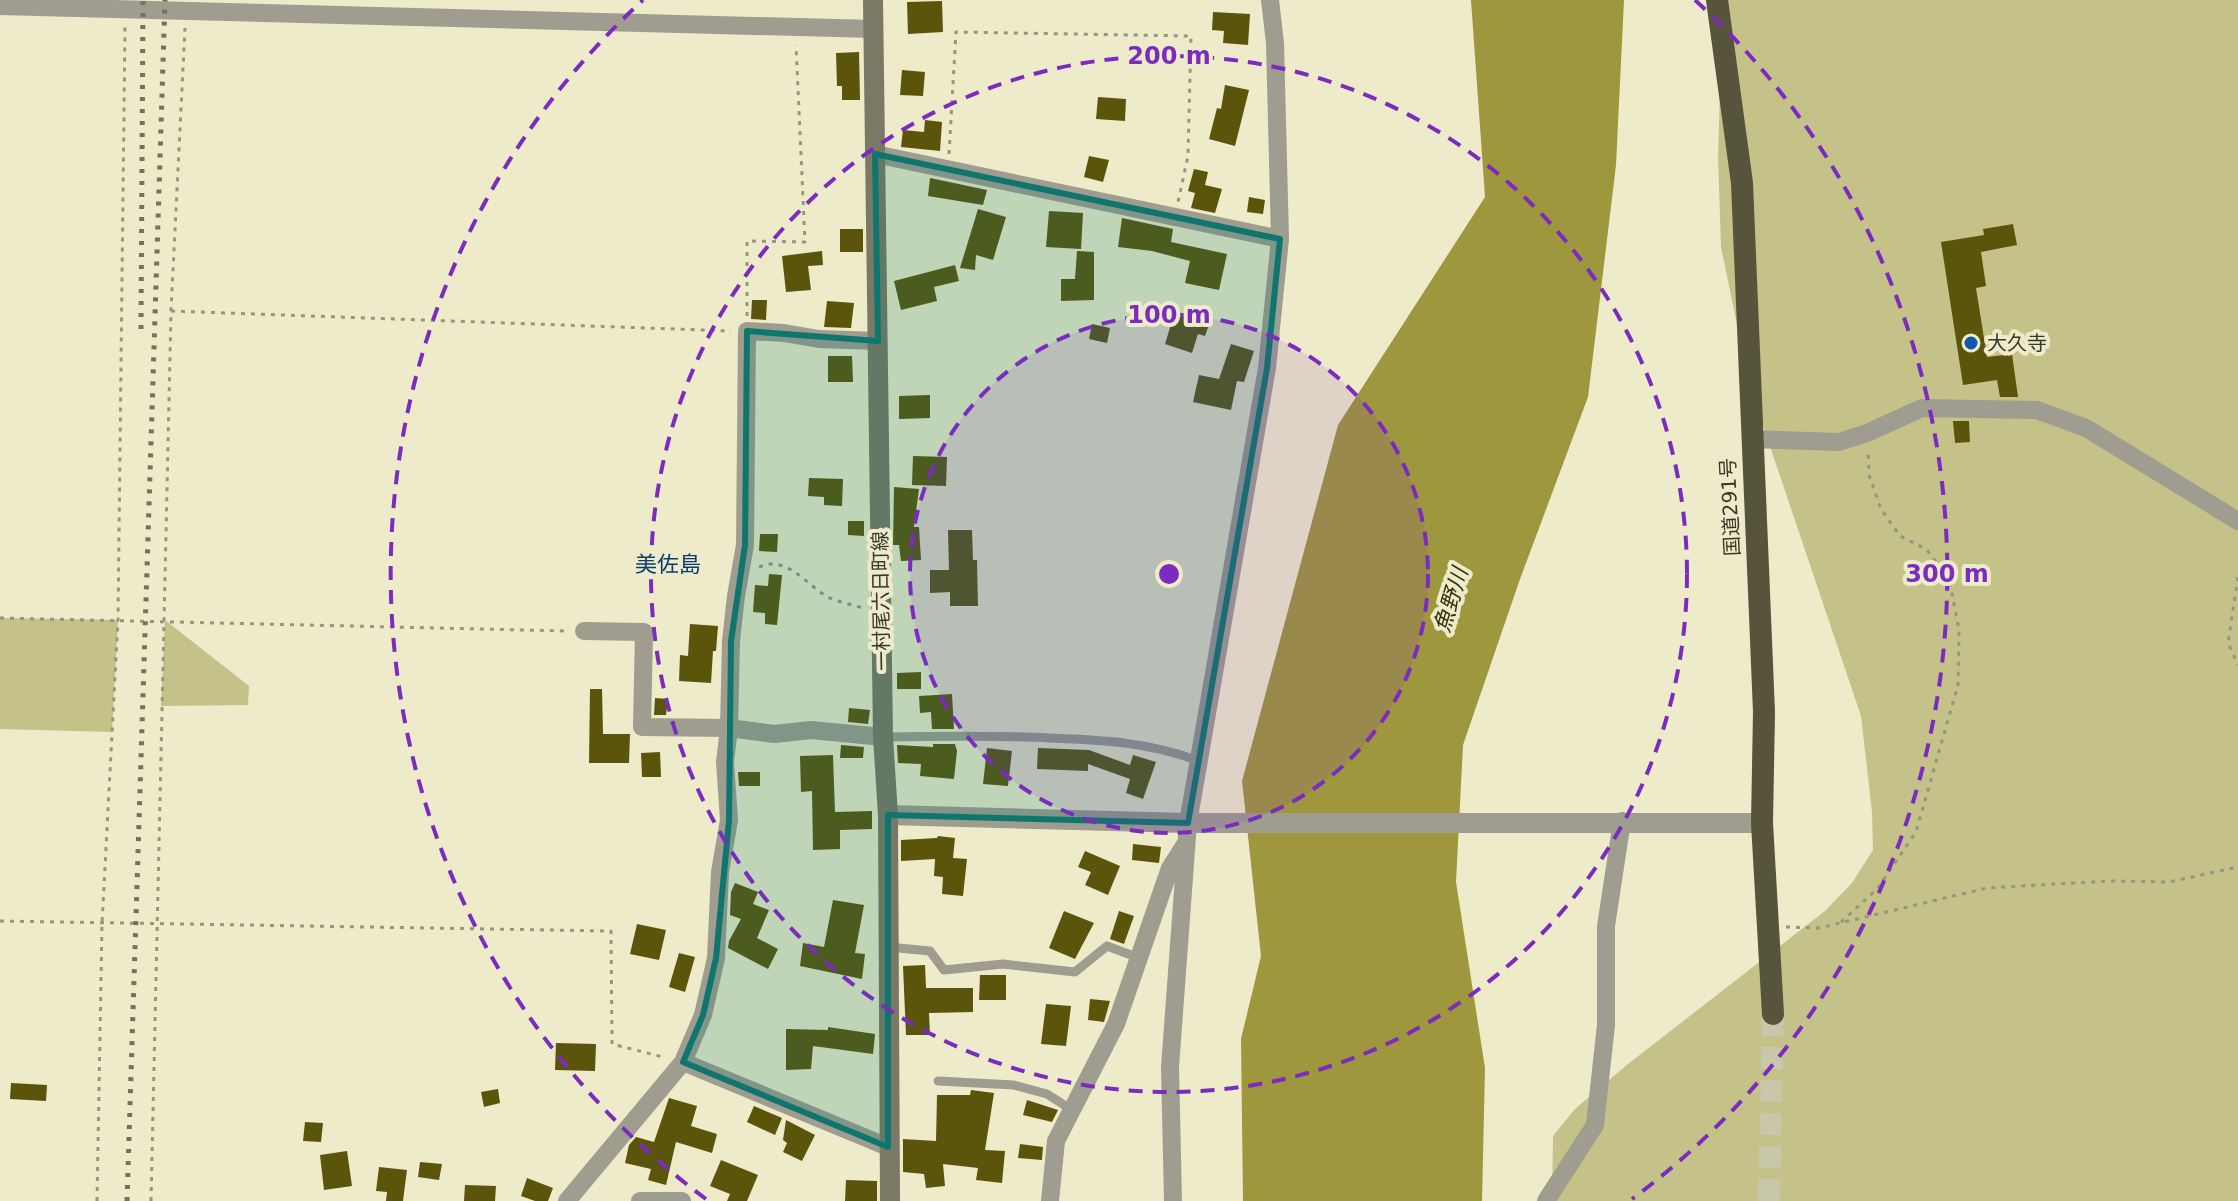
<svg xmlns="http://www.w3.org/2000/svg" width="2238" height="1201" font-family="'DejaVu Sans','Noto Sans JP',sans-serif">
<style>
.green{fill:#c4c189}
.water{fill:#9e973e}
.building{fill:#5b550b}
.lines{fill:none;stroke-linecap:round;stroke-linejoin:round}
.trunk-tunnel{stroke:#c9c7aa;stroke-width:22;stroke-dasharray:22 11;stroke-linecap:butt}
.path{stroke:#96957d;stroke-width:3;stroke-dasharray:4 6;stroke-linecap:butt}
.service{stroke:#9e9d8f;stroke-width:9}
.minor{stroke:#9e9d8f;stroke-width:18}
.tertiary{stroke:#9e9d8f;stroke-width:20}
.secondary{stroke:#7a7965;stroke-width:20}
.trunk{stroke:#56543a;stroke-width:22}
.rail{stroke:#73725e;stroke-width:5;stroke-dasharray:4 8;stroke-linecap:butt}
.marked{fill:#0f766e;fill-opacity:0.2;stroke:#0f766e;stroke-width:6;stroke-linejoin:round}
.ring{fill:none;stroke:#7b2cbf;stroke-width:4;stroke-dasharray:14 10}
.poi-dot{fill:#0f59a8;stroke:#edebca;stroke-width:3}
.labels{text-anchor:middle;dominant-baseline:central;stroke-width:8;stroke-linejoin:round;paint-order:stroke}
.poi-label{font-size:20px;fill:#38382a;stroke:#edebca;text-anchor:start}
.street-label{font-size:20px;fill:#38382a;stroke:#edebca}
.neighbourhood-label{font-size:22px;fill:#0e3a6d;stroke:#edebca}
.water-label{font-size:22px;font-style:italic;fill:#34310a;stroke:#edebca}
.centre{fill:#7b2cbf;stroke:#edebca;stroke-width:4}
.ring-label{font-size:24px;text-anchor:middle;font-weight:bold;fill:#7b2cbf;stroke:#edebca;stroke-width:8;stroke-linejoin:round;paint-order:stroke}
</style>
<rect width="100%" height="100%" fill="#edebca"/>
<!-- green -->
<path class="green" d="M1727 0H2238V1201H1552L1553 1136 1575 1109 1628 1064 1825 911 1852 883 1873 850 1872 812 1861 716 1750 387 1721 247 1718 155 1722 29Z
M0 618 118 620 112 732 0 729Z
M165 620 249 686 248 705 161 706Z"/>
<!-- water -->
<path class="water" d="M1471 0H1624L1616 165 1588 397 1520 579 1463 745 1456 882 1485 1068 1482 1201H1243L1241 1039 1261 956 1242 781 1338 425 1485 197Z"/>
<!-- building -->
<path class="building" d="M942 1 943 32 908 34 907 2Z
M1213 12 1250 14 1248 45 1223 43 1224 31 1212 30Z
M859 52 860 100H842V86H837L836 53Z
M902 70 925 72 923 96 900 95Z
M1225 85 1249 90 1235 146 1209 139 1217 108 1221 109Z
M1098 97 1126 99 1125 121 1096 119Z
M925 120 942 122 940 151 901 147 903 130 924 132Z
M1089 156 1109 160 1103 182 1084 177Z
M1194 169 1208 172 1205 185 1222 189 1215 213 1191 208 1195 193 1188 191Z
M930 178 987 190 983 205 928 196Z
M1249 197 1265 200 1263 214 1247 212Z
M978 209 1006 217 993 260 976 255 975 270 960 268Z
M1049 211 1083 213 1081 249 1046 247Z
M1122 218 1173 229 1171 242 1227 254 1219 290 1185 283 1190 261 1152 251 1118 247Z
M2013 224 2017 245 1981 252 1986 286 1976 288 1987 357 2012 354 2018 397H2000L1997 380 1963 385 1941 242 1984 235 1983 229Z
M840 229H863V252H840Z
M822 251 823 265 808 266 811 290 786 292 782 256Z
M1077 251 1094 252V300L1061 301V279H1075Z
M955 265 959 281 934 287 937 301 901 310 894 281Z
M752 300H767L766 320 751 319Z
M827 301 854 303 851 328 824 327Z
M1175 311 1210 322 1205 336 1198 334 1192 353 1165 344Z
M1092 324 1110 328 1107 343 1089 339Z
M1231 344 1254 351 1244 382 1237 381 1231 410 1193 402 1199 375 1219 379Z
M828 356H852L853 382H828Z
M930 395V418L899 419V396Z
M1953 421H1969L1970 442 1955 443Z
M913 456 947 457 946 486 912 485Z
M809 478 843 479 842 506 824 505V497L808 496Z
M894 487 919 489 914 527H919L921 560 901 561 899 545H893Z
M848 521H864V536L848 535Z
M948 530H972L973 560H977L978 606H950V592L930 593V570H949Z
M760 534H778L777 552 759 551Z
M769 574 782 575 777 625 765 624V613L753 612 755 585 768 586Z
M690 624 718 626 716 651H713L711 683 679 681 680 655 688 656Z
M921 672V689H897V673Z
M590 689H602L603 734H630L629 763H589Z
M952 694 954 729H932L931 712 920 713 919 696Z
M655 698 668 699 666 715H654Z
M849 708 870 710 868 724 848 722Z
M933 744H955L957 751 954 779 920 776 921 764 898 763 897 745 933 747Z
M841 745 864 747 863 758H840Z
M987 748 1012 751 1008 786 983 784Z
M1038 748 1089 750 1130 765 1133 755 1156 762 1143 799 1126 793 1130 779 1088 764V771L1037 769Z
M660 752 661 777H642L641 753Z
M833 755 835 812 872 811V829L840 830V849L813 850 812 791 801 792 800 756Z
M738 772H760V786H739Z
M938 836 955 838 953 858 967 859 963 896 942 894 943 877 934 876 935 859 901 861V840L937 838Z
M1133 844 1161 847 1159 863 1132 860Z
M1085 851 1120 866 1108 895 1085 885 1091 872 1078 867Z
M735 883 758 892 753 904 769 910 757 938 778 949 768 969 728 948 729 941 741 919 730 915 731 892Z
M833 900 864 905 855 953 865 954 862 979 800 966 803 943 824 947Z
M1064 911 1094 923 1075 959 1049 948Z
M1119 911 1134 916 1124 944 1110 939Z
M637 924 666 930 659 960 630 954Z
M679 953 695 957 685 992 669 987Z
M925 965 926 988H973V1012L929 1013 930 1035H906L903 966Z
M980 975H1006V1000H979Z
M1090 999 1110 1001 1104 1022 1088 1020Z
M1046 1004 1071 1006 1066 1046 1041 1044Z
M828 1027 875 1034 873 1054 813 1046 811 1069 786 1070V1029L828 1030Z
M556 1043 596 1044 595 1071 555 1070Z
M11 1083 47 1085 46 1101 10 1099Z
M498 1089 500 1103 484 1107 481 1092Z
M971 1090 994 1093 985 1150 1005 1151 1002 1183 976 1180 978 1168 943 1164 945 1186 926 1188 924 1174 903 1172V1139L936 1141 937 1095H970Z
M669 1098 697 1106 691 1126 717 1134 712 1153 676 1142 666 1185 648 1180 651 1169 625 1163 629 1145 636 1137 654 1142Z
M1027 1100 1058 1110 1052 1122 1023 1115Z
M754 1106 782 1118 775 1135 747 1122Z
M786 1120 815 1135 802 1161 783 1152 787 1143 783 1140Z
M305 1122 323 1123 321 1142 303 1141Z
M1020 1144 1043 1147 1042 1160 1018 1158Z
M347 1151 352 1186 324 1190 320 1155Z
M721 1160 758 1175 747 1201H727L730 1194 710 1186Z
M420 1162 442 1164 439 1180 418 1177Z
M379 1167 407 1170 403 1201H386L387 1192 376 1191Z
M527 1178 553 1188 548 1201H535L521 1196Z
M846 1180 877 1181V1201H845Z
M465 1185 496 1186 495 1201H464Z"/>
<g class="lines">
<!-- trunk-tunnel -->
<path class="trunk-tunnel" d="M1769 1201 1773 1014"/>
<!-- path -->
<path class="path" d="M949 154 956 32 1191 36 1188 156 1178 202
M171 311 731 331
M747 316V241L805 242 796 45
M759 567C786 555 805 583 826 596 836 602 851 604 862 608
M2238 577 2228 643 2238 665
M0 618 568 631
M0 921 611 931 612 1044 663 1057
M1841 922 1877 889 1916 832 1958 685 1959 630 1949 578 1926 549 1900 536 1881 509 1869 475 1868 449
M1786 927 1819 928 1987 888 2110 881 2169 882 2238 867
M97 1201 102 924 118 620 125 25
M151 1201 171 311 185 28"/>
<!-- service -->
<path class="service" d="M883 737C938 736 993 735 1049 738 1103 740 1148 742 1199 761
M888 947 930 951 944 970 1003 964 1075 972 1107 946 1139 958
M938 1081 1014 1085 1047 1094 1072 1110"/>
<!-- minor -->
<path class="minor" d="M0 6 873 29
M875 154 1280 239
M1751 439 1839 442 1867 433 1922 408 2037 410 2086 428 2238 521
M584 631 644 632 642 727 729 728 774 734 811 730 883 737
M683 1062 888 1147
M567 1201 683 1062 703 1015 716 958 720 872 729 820 725 762 729 728 731 641 736 596 745 545 747 331 784 333 819 339 878 341
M640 1201H682
M1050 1201 1056 1141 1116 1024 1170 868 1186 843
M1173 1201 1170 1067 1188 823 1267 368 1280 239 1275 43 1270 0
M1546 1201 1595 1125 1606 1025V926L1622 821"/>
<!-- tertiary -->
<path class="tertiary" d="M888 815 1188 823H1762"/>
<!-- secondary -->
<path class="secondary" d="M873 0 883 737 888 815 890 1201"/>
<!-- trunk -->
<path class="trunk" d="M1717 0 1742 183 1764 712 1762 823 1773 1014"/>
<!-- rail -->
<path class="rail" d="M141 329 143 0
M127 1201 165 0"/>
</g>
<!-- marked area -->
<path class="marked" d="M875 154 1280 239 1267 368 1188 823 888 815V1147L683 1062 703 1015 716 958 729 820 731 641 745 545 747 331 878 341Z"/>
<!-- distance rings -->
<circle cx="1169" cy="574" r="259" fill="#7b2cbf" fill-opacity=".12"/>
<g class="ring">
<circle cx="1169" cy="574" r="259"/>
<circle cx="1169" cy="574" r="518"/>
<path d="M706 1199A778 778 0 0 1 643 0M1695 0A778 778 0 0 1 1632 1199"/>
</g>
<!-- markers -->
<circle class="poi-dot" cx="1971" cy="343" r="8"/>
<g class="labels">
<!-- poi labels -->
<g class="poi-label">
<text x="1987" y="343">大久寺</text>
</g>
<!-- street labels -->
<g class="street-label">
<text transform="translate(1730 507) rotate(-93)">国道291号</text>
<text transform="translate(881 601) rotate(-91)">一村尾六日町線</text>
</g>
<!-- neighbourhood labels -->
<g class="neighbourhood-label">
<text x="668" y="564">美佐島</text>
</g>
<!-- water labels -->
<g class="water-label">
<text transform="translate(1451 600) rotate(-73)">魚野川</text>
</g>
</g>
<circle cx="1169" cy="574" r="12" class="centre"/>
<g class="ring-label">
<text x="1169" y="64">200 m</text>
<text x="1169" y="323">100 m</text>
<text x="1947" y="582">300 m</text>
</g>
</svg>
